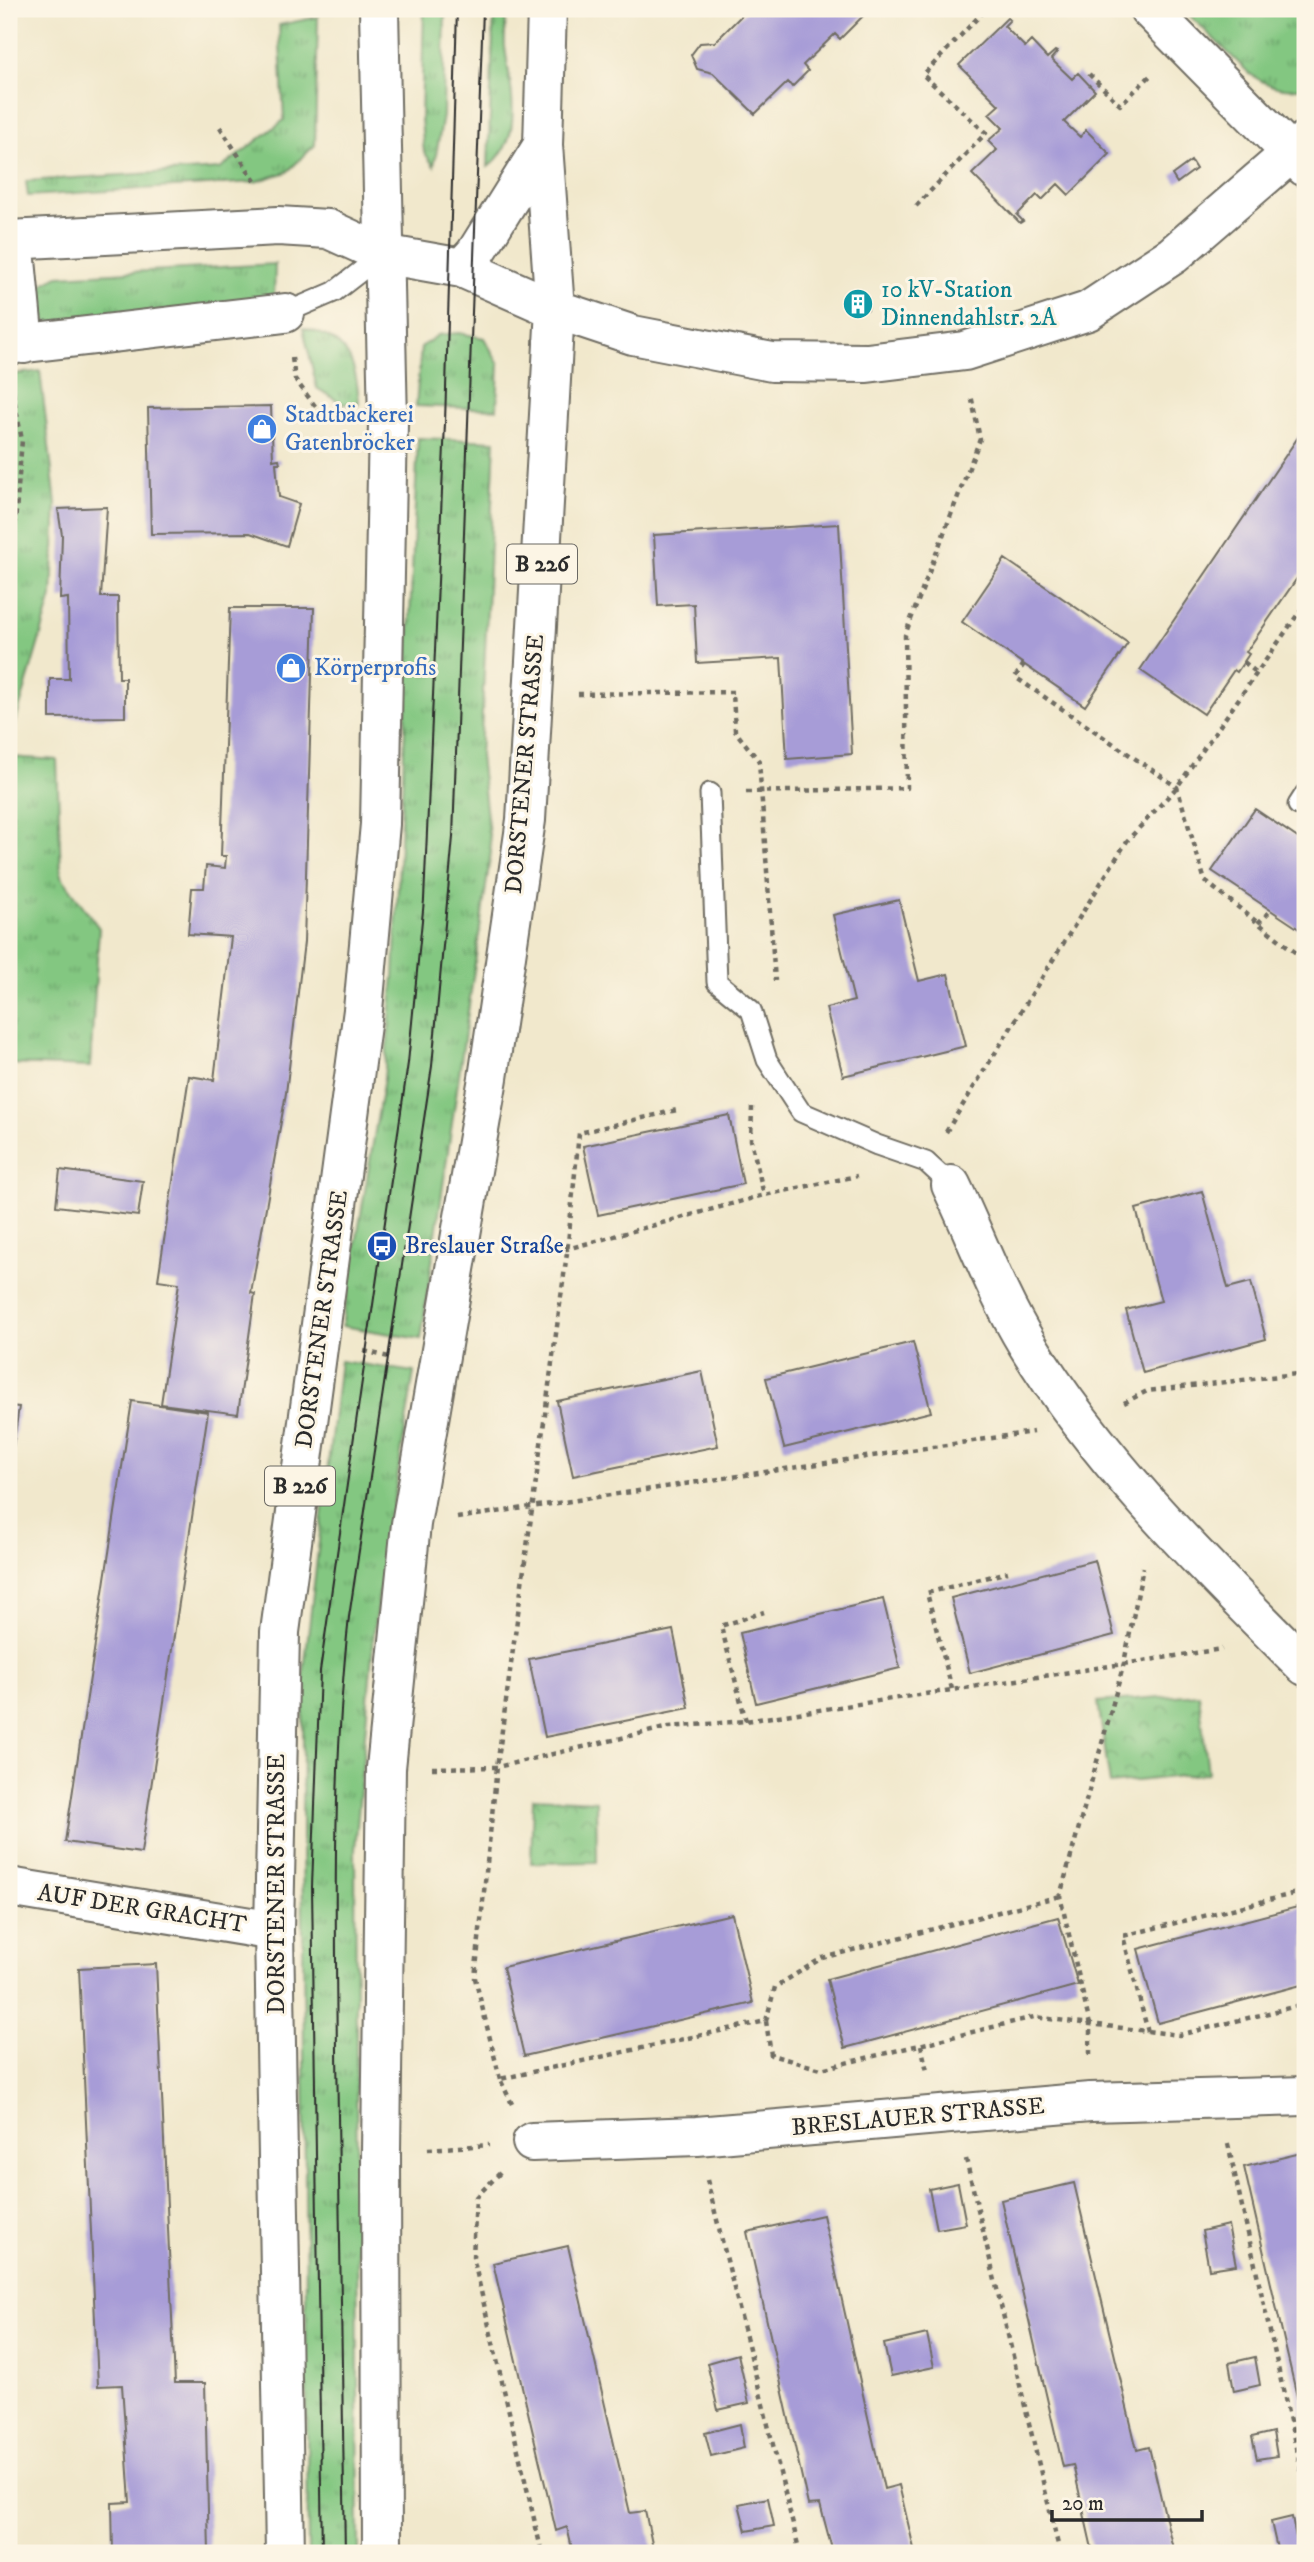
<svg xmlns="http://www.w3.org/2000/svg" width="1314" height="2562" font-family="'IM FELL DW Pica',serif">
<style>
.grass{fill:url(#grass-tufts);stroke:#577956;stroke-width:2}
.park{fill:url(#park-crowns);stroke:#577956;stroke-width:2}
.building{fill:#a79cd7}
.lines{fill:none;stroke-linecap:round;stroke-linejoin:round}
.service-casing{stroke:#706d63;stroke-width:23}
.minor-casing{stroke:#706d63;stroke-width:42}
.primary-casing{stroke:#706d63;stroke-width:42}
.path{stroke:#706d63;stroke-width:4.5;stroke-dasharray:5 5;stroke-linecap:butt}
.service{stroke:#fff;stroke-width:19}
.minor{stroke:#fff;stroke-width:38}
.primary{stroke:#fff;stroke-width:38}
.tram{stroke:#2b2b2b;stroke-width:2}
.labels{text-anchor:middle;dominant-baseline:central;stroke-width:6;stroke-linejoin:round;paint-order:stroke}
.shield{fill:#fcf5e5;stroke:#6a6863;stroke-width:2}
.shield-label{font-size:23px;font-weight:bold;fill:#2b2b2b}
.culture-label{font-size:24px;fill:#0d838f;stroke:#fcf5e5;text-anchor:start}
.shop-label{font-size:24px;fill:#366cbe;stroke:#fcf5e5;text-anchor:start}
.street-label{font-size:24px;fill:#2b2b2b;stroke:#fcf5e5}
.transit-label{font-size:24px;fill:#164399;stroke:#fcf5e5;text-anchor:start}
</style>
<defs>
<pattern id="grass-tufts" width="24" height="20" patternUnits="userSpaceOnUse" patternTransform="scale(1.75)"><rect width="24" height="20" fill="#83c781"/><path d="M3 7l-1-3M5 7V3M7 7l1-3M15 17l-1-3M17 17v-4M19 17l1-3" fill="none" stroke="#6ba26a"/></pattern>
<pattern id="park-crowns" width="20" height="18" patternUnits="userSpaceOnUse" patternTransform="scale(1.75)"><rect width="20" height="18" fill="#83c781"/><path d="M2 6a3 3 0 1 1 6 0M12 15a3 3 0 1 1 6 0" fill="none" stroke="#6ba26a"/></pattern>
</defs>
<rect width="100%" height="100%" fill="#fcf5e5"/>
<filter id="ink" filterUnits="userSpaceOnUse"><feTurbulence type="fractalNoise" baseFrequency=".0143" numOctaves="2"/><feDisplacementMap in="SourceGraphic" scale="14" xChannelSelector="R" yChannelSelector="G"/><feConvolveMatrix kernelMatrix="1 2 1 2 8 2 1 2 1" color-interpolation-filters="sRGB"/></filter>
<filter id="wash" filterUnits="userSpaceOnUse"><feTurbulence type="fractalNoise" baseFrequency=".00686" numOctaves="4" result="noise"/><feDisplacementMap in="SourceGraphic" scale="28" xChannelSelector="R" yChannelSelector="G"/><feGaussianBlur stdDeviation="1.57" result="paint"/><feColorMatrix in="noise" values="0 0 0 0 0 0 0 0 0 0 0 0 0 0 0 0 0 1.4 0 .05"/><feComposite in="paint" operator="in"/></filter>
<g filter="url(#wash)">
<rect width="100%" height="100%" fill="#f1e8cc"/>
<!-- grass -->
<path class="grass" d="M424 9H445L443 116 434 166 424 152 421 119Z
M494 9H506C506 21 504 35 505 47 510 86 526 139 488 167Z
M1183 9H1305V87C1283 91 1269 87 1250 74Z
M318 17 315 145 287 172 255 182 28 196 26 181 220 169 284 120 279 25Z
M275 264 274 299 46 323 37 297 43 284 58 276Z
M303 328C347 338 357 361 359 404H343L317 388Z
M459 333 484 338 499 364 497 409 416 406 421 347 438 335Z
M40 371 56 504 52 597 9 744V375Z
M418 438 495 441 480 756 491 852 421 1339 342 1326 384 1078 394 976Z
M9 757 57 760 61 876 99 928 90 1067 9 1064Z
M340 1361 414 1372 375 1620 355 1850 359 2553H308L302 1816 304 1670Z"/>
<!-- park -->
<path class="park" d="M1199 1694 1208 1773 1110 1784 1098 1702Z
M533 1798 596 1801 597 1862 531 1863Z"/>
<g id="blocks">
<!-- building -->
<path class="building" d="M748 9H870L840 39 835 34 803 65 808 71 792 87 788 82 755 114 713 73 697 69 691 55 700 43 715 42Z
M1007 18 1010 20 1004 26 1025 47 1031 41 1047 58 1055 51 1057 52 1051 59 1072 79 1078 73 1095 91 1064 122 1080 137 1086 130 1110 154 1069 195 1058 184 1042 200 1037 195 1017 215 1023 221 1020 223 972 174 997 150 988 141 1003 128 989 114 999 105 959 65Z
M1191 161 1196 169 1177 183 1172 175Z
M847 297 869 299 868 310 846 309Z
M271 406 273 460 279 459 280 463H276L279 497 299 504 287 546 250 533 151 534 148 408Z
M1305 427V572L1303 576 1300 574 1246 652 1249 654 1237 672 1234 670 1204 714 1140 670Z
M107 507 101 597H118L119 678H125V717L50 718V679H69L68 598 60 599 62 535 58 509Z
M839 524 852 754 787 759 781 658 697 663 694 604 658 606 654 535Z
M1005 559 1128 643 1085 706 962 622Z
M230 608H314L304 942 286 1093 251 1293 255 1294 238 1414 161 1404 179 1283 158 1280 189 1076 214 1080 231 937 188 934 192 888H204L206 866 225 868 226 856H221Z
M1255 809 1305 843V933L1212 871Z
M899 900 919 981 948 974 966 1046 843 1076 826 1008 854 1001 833 915Z
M729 1115 743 1184 598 1215 583 1146Z
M60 1170 143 1181 138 1216 56 1206Z
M1202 1191 1228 1288 1251 1282 1266 1339 1143 1373 1126 1310 1161 1301 1136 1209Z
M913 1342 931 1412 784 1448 766 1378Z
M702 1371 718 1446 573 1476 557 1401Z
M132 1401 208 1412 141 1853 65 1842Z
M9 1406 19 1407 10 1468H9Z
M1095 1560 1114 1635 970 1673 951 1598Z
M883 1599 900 1668 756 1703 740 1633Z
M673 1630 689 1708 545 1737 529 1659Z
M1305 1905V1984L1158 2023 1138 1949Z
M732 1914 753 2003 524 2056 503 1967Z
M1058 1917 1078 1985 845 2048 827 1979Z
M156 1964 175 2383H205L209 2553H113L112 2503 130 2502 122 2385 98 2386 79 1968Z
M1305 2152V2427H1304L1244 2167Z
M958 2183 966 2224 937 2229 929 2189Z
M1074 2183 1137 2450 1149 2447 1174 2553H1093L1073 2465 1063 2467 1001 2200Z
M823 2215 884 2489 899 2485 915 2553H833L820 2504 808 2505 747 2232Z
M1228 2225 1236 2265 1209 2269 1202 2231Z
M568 2246 630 2513 645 2511 654 2553H573L567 2527 556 2531 493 2263Z
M927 2334 934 2367 891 2376 884 2344Z
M738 2354 749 2403 718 2410 707 2363Z
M1255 2357 1260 2385 1234 2391 1229 2363Z
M740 2424 744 2448 711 2456 705 2433Z
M1273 2432 1277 2456 1257 2459 1252 2437Z
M768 2498 774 2526 746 2531 739 2504Z
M1292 2517 1299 2553H1278L1271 2522Z"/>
</g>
</g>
<g filter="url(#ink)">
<use href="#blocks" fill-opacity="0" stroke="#706d63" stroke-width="2"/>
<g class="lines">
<!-- service casing -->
<g class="service-casing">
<path id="service" d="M285 313 334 292 383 254
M710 793 717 982 751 1010 767 1060 801 1112 877 1145 926 1162 951 1185
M1298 805 1305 794"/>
</g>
<!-- minor casing -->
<g class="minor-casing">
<path id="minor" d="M1149 9 1305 167
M14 239 24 344
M9 240 278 226 328 229 383 254
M555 309 633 335 772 362 867 363 965 351 1088 311 1173 255 1305 141
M9 345 285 313
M951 1185C976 1237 997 1295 1027 1344 1100 1464 1206 1567 1305 1666
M9 1887 274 1931
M532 2142 697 2136 1090 2102 1305 2096"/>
</g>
<!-- primary casing -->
<g class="primary-casing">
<path id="primary" d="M383 254 462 268 555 309
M462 268 475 254 543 145
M285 2553 274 1931 280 1632 363 1010 380 824 388 423 379 9
M382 2553 381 2152 386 1768 411 1524 488 1078 526 820 555 309 543 145 547 9"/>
</g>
<!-- path -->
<path class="path" d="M248 9H253
M1089 74 1120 105 1150 76
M220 127 255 181
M916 206 986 133 923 75 986 9
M292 358 295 379 321 414 342 417
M9 596 22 440 12 388
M1244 662 1257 673
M1024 664 1015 677 1177 787 1205 881 1305 960
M578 694 733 692 735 731 759 761 775 981
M746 792 907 788 905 635 980 439 971 395
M1258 923 1271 910
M752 1107 751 1140 764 1195
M946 1132 1127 841 1177 787 1305 604
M504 1245 567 1249 764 1195 857 1176
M364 1351 393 1358
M1124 1403 1147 1391 1305 1373
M457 1518 1033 1432
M952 1689 927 1593 1008 1572
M746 1721 721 1626 764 1612
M432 1768 497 1767 669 1727 746 1721 1222 1649
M766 2021 775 1987 822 1958 1060 1896
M1148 2032 1123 1936 1305 1891
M921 2045 927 2071
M1090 2055V2025L1060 1896 1124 1663 1143 1567
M500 2079 475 1978 497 1767 567 1253 579 1133 677 1110
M512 2104 500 2079 766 2021 771 2055 821 2069 1034 2017 1179 2035 1305 2004
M1228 2144 1305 2488
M428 2149 489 2145
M966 2159 1060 2553
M500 2173 476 2197 473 2257 542 2553
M707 2180 800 2553"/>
<!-- service -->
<use href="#service" class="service"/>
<!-- minor -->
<use href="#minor" class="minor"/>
<!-- primary -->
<use href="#primary" class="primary"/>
<!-- tram -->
<path class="tram" d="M322 2553 312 1887 320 1671 408 1063 424 900 445 423 457 9
M345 2553C343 2386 339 2218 337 2050 335 1905 333 1761 349 1617L432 1066 453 837 483 9"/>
</g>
</g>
<!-- icons -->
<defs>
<g id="building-disc" transform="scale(1.575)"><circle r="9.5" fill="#0f9aa8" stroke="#fcf5e5"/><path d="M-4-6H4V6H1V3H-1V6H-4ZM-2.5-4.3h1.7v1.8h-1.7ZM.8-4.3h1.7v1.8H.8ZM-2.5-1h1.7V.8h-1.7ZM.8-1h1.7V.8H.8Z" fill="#fff"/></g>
<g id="shop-disc" transform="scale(1.575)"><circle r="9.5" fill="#3f7fe0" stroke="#fcf5e5"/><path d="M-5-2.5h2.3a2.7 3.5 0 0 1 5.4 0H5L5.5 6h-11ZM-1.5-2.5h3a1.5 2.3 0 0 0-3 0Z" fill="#fff"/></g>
<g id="bus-disc" transform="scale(1.575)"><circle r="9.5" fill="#1a4fb4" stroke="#fcf5e5"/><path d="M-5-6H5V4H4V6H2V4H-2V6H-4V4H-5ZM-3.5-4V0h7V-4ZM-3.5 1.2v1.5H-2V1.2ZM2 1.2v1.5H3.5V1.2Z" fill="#fff"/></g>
</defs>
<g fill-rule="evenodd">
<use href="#building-disc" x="858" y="304"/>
<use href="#shop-disc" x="262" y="429"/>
<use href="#shop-disc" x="291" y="668"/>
<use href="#bus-disc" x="382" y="1246"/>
</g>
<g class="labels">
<!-- shield labels -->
<g class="shield">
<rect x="507" y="544.5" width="70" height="39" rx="5"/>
<rect x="265" y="1466.5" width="70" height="39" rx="5"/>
</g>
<g class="shield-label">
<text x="542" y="564">B 226</text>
<text x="300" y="1486">B 226</text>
</g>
<!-- culture labels -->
<g class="culture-label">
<text x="881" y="290">10 kV-Station<tspan x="881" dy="28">Dinnendahlstr. 2A</tspan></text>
</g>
<!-- shop labels -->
<g class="shop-label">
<text x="285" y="415">Stadtbäckerei<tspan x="285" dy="28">Gatenbröcker</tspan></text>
<text x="314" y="668">Körperprofis</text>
</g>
<!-- street labels -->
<g class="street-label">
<text transform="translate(525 764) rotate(-85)">DORSTENER STRASSE</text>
<text transform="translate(322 1319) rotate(-82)">DORSTENER STRASSE</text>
<text transform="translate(277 1884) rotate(-90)">DORSTENER STRASSE</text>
<text transform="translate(142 1909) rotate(9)">AUF DER GRACHT</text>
<text transform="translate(918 2117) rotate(-5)">BRESLAUER STRASSE</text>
</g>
<!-- transit labels -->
<g class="transit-label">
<text x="405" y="1246">Breslauer Straße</text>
</g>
</g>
<!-- margin -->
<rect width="1314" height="2562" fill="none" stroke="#fcf5e5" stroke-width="35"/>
<!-- scale -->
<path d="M1052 2510v10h150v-10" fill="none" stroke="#2b2b2b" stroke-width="3.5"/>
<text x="1062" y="2510" font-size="21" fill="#2b2b2b" stroke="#fcf5e5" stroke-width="5" paint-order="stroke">20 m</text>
</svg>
